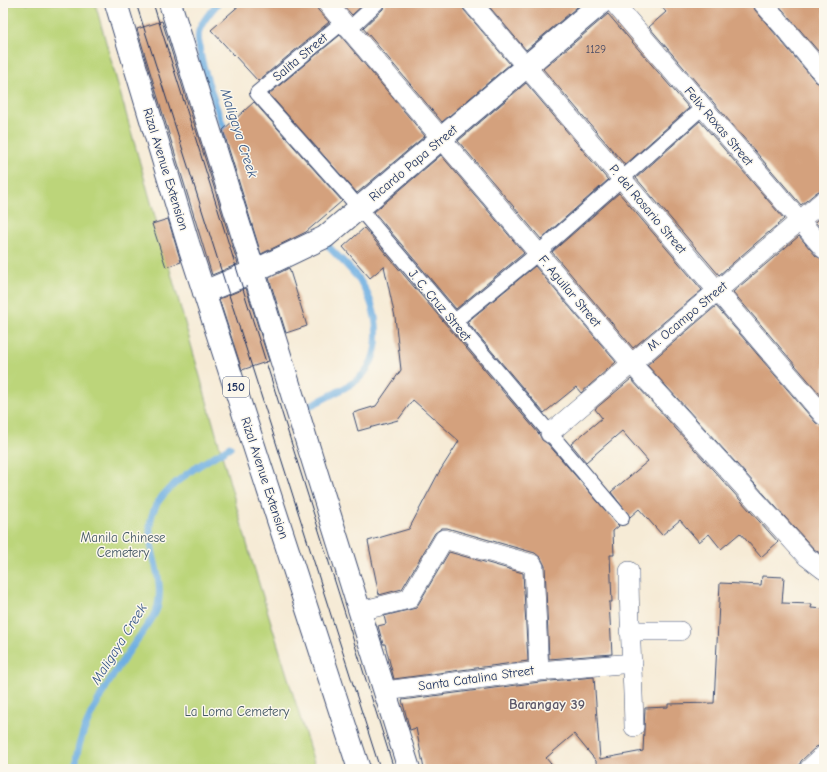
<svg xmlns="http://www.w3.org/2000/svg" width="827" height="772" font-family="'Comic Neue',sans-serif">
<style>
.green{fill:#bcd57a;stroke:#6c826c}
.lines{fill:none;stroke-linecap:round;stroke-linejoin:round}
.stream{stroke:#6eafe2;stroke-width:7}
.building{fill:#d4a17d}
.pedestrian-casing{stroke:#3c4b70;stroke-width:16}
.minor-casing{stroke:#3c4b70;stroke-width:20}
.tertiary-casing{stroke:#3c4b70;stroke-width:24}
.primary-casing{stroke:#3c4b70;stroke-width:24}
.pedestrian{stroke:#fff;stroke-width:14}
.minor{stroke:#fff;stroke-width:19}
.tertiary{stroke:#fff;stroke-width:22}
.primary{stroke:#fff;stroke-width:22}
.tram{stroke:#1b2f5e;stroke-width:1}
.labels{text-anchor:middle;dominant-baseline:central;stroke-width:3;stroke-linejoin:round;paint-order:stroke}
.number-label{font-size:11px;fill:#494c66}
.shield{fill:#fbf7ec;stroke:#5e6b89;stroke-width:1}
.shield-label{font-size:12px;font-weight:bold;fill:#1b2f5e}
.street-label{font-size:13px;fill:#1b2f5e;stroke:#fbf7ec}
.park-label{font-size:13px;fill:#435865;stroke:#fbf7ec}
.water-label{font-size:14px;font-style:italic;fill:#345586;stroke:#fbf7ec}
.neighbourhood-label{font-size:14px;font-weight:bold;fill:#5c5769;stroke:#fbf7ec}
</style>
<rect width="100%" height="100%" fill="#fbf7ec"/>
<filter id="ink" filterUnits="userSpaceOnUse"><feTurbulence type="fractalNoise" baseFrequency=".025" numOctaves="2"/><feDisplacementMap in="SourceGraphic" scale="8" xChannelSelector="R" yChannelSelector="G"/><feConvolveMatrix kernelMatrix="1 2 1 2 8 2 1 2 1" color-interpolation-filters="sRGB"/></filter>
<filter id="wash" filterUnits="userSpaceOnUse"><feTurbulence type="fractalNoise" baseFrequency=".012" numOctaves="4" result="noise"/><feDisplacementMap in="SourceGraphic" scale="16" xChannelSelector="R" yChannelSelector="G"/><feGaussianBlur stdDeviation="0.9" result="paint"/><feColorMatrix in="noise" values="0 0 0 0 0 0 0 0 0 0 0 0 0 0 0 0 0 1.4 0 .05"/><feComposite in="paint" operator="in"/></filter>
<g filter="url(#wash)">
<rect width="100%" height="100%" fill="#f6ebd6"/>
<!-- green -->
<path class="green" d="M3 3H95L249 551 316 769H3Z"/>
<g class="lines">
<!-- stream -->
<path class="stream" d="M218 3C211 11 202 21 199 31 194 52 220 115 227 138
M311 405C327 397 343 390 357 380 386 357 379 308 360 281 352 269 339 258 329 247
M76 769C74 732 113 674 134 644 141 634 156 616 158 605 166 569 136 537 158 502 173 479 208 460 230 447"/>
</g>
<g id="blocks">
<!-- building -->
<path class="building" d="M242 3H316L318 10 329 22 258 81 211 30Z
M341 3H365L352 15Z
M385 3H461L464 10 510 64 442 122 363 28 383 9Z
M486 3H582L526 50Z
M658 3H752L755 10 816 82 824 86V189L817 192 801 205 649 27 666 12Z
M777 3H824V58Z
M608 14 689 108 625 165 543 69Z
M162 21 238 264 212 275 137 29Z
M340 35 425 136 357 193 269 94Z
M526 83 608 180 541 239 458 141Z
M254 102 342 201 306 232 261 254 223 130Z
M700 121 784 219 719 275 636 178Z
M441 155 524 253 456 309 374 212Z
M619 193 702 290 633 348 552 252Z
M824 214V232L815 222Z
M168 219 181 262 166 267 152 224Z
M364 228 539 434 542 440 548 444 619 526 613 531 614 555H610L612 602H609L612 654 549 659 545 566 541 558 535 553 447 528H442L435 533 402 589 379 595 368 541 409 529 438 474 459 441 413 400 398 420 358 431 353 413 376 406 401 370 395 317 384 266 370 278 343 247Z
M799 236 816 256 824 260V399L733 292Z
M535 266 616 362 581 393 576 387 544 413 467 322Z
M289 268 307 326 286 333 269 278Z
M246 288 269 361 242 370 219 299Z
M716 306 816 423 824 427V556L814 549 647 365Z
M631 379 778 542 761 557 740 533 721 549 709 534 699 542 680 520 662 535 639 509 630 517 611 492 648 461 622 431 586 462 571 444 602 418 595 409Z
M449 552 523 573 528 661 394 679 385 644H383L378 626 386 624 384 616 416 608Z
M762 576 784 577 782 603 812 604 811 608 824 609V744L816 747 801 761 798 769H597L596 761 574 734 546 758 555 769H424L416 728 410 730 402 700 540 682 594 677 600 759 643 751 645 708 668 707V704L714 703 720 583 761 585Z"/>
</g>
</g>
<g filter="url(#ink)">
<use href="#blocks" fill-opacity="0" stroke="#3c4b70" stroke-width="1"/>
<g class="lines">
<!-- pedestrian casing -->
<g class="pedestrian-casing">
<path id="pedestrian" d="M343 22 257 93 347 194 622 518
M349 29 377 3
M455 321 538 253 703 107"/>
</g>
<!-- minor casing -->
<g class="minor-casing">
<path id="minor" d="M327 3 631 363 807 557 824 570
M472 3 824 416
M614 3 824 249
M763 3 824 75
M550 433 824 200
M629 571C629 623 633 675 634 727
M360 611 409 599 444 539 532 564 534 567 539 671 385 691
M629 631H680
M539 671 633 663
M809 769 824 755"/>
</g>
<!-- tertiary casing -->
<g class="tertiary-casing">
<path id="tertiary" d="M204 292 254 271 325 237 601 3"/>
</g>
<!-- primary casing -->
<g class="primary-casing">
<path id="primary" d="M116 3 188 243 359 769
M170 3 409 769"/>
</g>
<!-- pedestrian -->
<use href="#pedestrian" class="pedestrian"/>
<!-- minor -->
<use href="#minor" class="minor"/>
<!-- tertiary -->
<use href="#tertiary" class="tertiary"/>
<!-- primary -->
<use href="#primary" class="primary"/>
<!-- tram -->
<path class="tram" d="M136 3 380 769
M153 3 394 769"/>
</g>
</g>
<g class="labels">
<!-- number labels -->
<g class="number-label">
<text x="596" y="49">1129</text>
</g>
<!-- shield labels -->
<rect class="shield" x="223" y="377" width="26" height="20" rx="3"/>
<g class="shield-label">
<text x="236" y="387">150</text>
</g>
<!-- street labels -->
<g class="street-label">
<text transform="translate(300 57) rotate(-40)">Salita Street</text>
<text transform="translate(719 126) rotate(50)">Felix Roxas Street</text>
<text transform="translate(413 163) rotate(-40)">Ricardo Papa Street</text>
<text transform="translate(166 169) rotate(73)">Rizal Avenue Extension</text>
<text transform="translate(648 209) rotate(50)">P. del Rosario Street</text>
<text transform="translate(570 291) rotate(50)">F. Aguilar Street</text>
<text transform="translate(440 305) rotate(50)">J. C. Cruz Street</text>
<text transform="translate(687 316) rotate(-40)">M. Ocampo Street</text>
<text transform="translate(265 478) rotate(72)">Rizal Avenue Extension</text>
<text transform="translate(476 678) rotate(-8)">Santa Catalina Street</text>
</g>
<!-- park labels -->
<g class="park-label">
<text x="123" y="537">Manila Chinese<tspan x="123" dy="15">Cemetery</tspan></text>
<text x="237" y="711">La Loma Cemetery</text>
</g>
<!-- water labels -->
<g class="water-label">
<text transform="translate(239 133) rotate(72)">Maligaya Creek</text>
<text transform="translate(119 644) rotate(-58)">Maligaya Creek</text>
</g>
<!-- neighbourhood labels -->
<g class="neighbourhood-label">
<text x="547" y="704">Barangay 39</text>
</g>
</g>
<!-- margin -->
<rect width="827" height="772" fill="none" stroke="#fbf7ec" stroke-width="16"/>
</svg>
